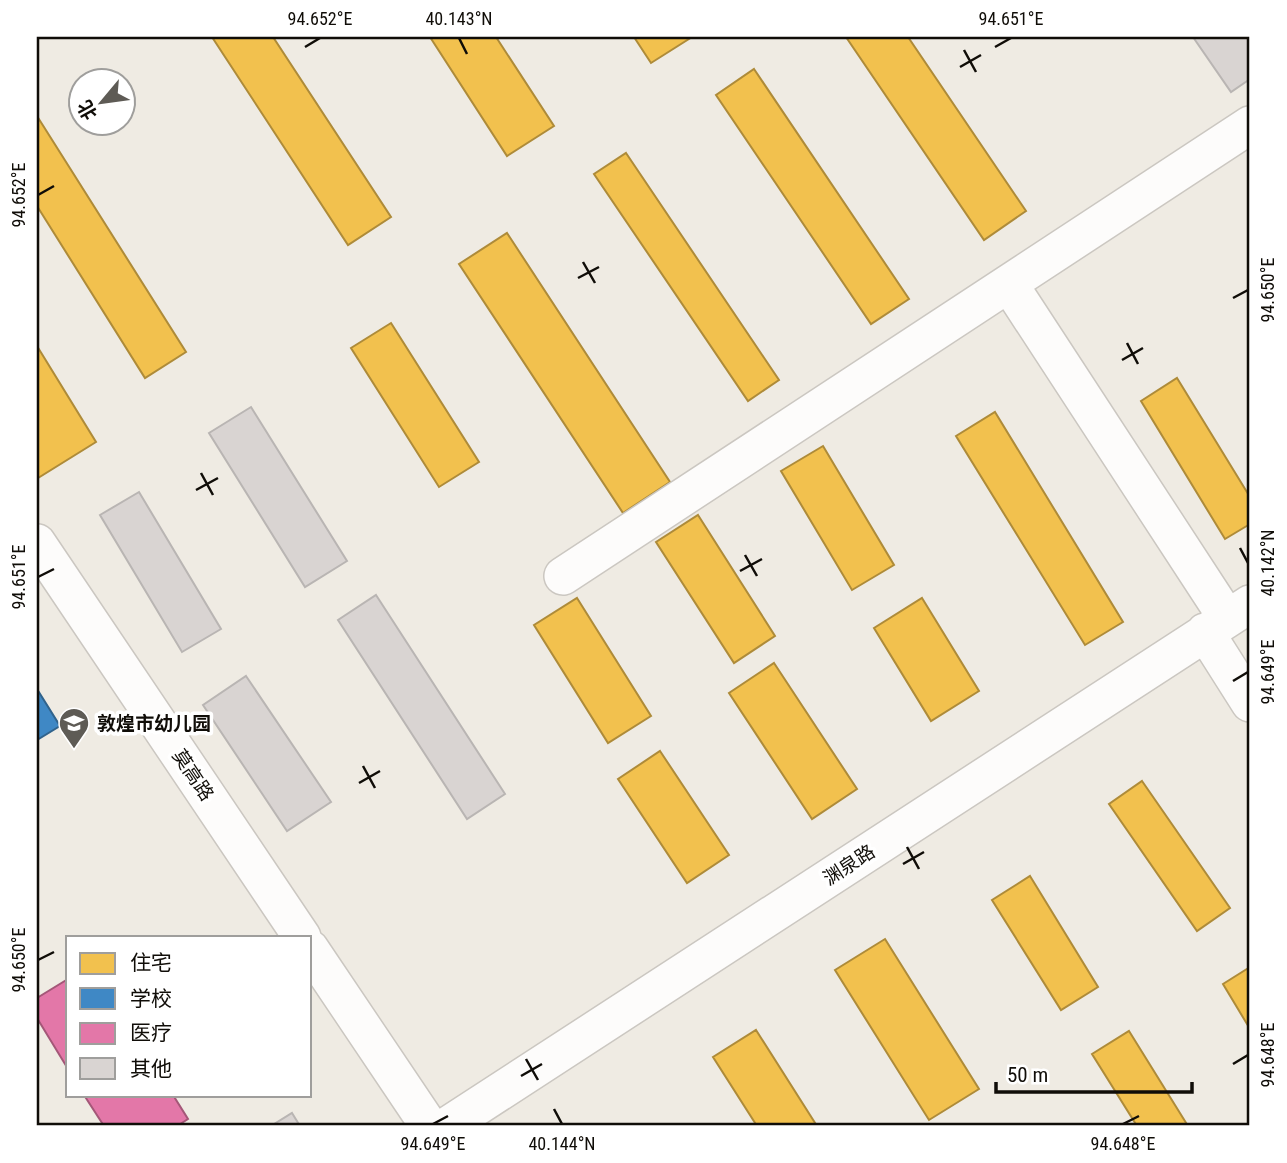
<svg xmlns="http://www.w3.org/2000/svg" width="1287" height="1163" font-family="'Roboto Condensed','Noto Sans SC',sans-serif">
<style>
.homes{fill:#f2c14e;stroke:#ae8b39;stroke-width:2}
.schools{fill:#3f88c5;stroke:#31638c;stroke-width:2}
.health{fill:#e377a8;stroke:#a45778;stroke-width:2}
.building{fill:#d9d4d2;stroke:#b9b5b3;stroke-width:2}
.lines{fill:none;stroke-linecap:round;stroke-linejoin:round}
.minor-casing{stroke:#cbc7c1;stroke-width:40}
.minor{stroke:#fdfcfb;stroke-width:37}
.ticks{fill:none;stroke:#100d08;stroke-width:2.5}
.labels{text-anchor:middle;dominant-baseline:central;stroke-width:7;stroke-linejoin:round;paint-order:stroke}
.poi-label{font-size:19px;font-weight:bold;fill:#100d08;stroke:#fff;text-anchor:start}
.street-label{font-size:19px;fill:#100d08;stroke:#fff}
.neatline{fill:none;stroke:#100d08;stroke-width:2.5}
.ticks-label{font-size:18px;text-anchor:middle;fill:#100d08}
</style>
<rect width="100%" height="100%" fill="#efebe3"/>
<!-- homes -->
<path class="homes" d="M212 37H273L391 217 348 245Z
M430 37H496L554 126 507 156Z
M634 37H692L651 63Z
M846 37H908L1026 211 984 240Z
M754 69 909 299 871 324 716 95Z
M37 116 186 352 145 378 37 206Z
M626 153 779 380 748 401 594 174Z
M507 233 670 482 623 513 459 264Z
M391 323 479 462 439 487 351 348Z
M37 346 96 442 38 478 37 477Z
M1177 378 1250 497V524L1225 539 1141 401Z
M995 412 1123 622 1085 645 956 436Z
M823 446 894 565 852 590 781 471Z
M698 515 775 636 734 663 656 542Z
M577 598 651 716 608 743 534 625Z
M922 598 979 691 931 721 874 628Z
M774 663 857 789 812 819 729 693Z
M660 751 729 855 687 883 618 779Z
M1142 781 1230 908 1197 931 1109 804Z
M1030 876 1098 987 1061 1010 992 900Z
M885 939 979 1089 929 1120 835 970Z
M1250 967V1029L1223 984Z
M756 1030 817 1126H757L713 1057Z
M1129 1031 1188 1126H1137L1092 1054Z"/>
<!-- schools -->
<path class="schools" d="M37 689 60 726 37 740Z"/>
<!-- health -->
<path class="health" d="M68 979V1069L37 1018V998Z
M84 1095H173L188 1119 177 1126H104Z"/>
<!-- building -->
<path class="building" d="M1193 37H1250V79L1231 92Z
M251 407 347 561 305 587 209 433Z
M139 492 221 629 182 652 100 515Z
M376 595 505 794 467 819 338 620Z
M246 676 331 802 287 831 203 705Z
M292 1113 300 1126H271Z"/>
<g class="lines">
<!-- minor casing -->
<g class="minor-casing">
<path id="minor" d="M1009 284 1227 618
M37 543 302 937
M563 576 1250 125
M1205 632 1250 703
M310 949 429 1126
M447 1126 1250 604"/>
</g>
<!-- minor -->
<use href="#minor" class="minor"/>
</g>
<!-- ticks -->
<path class="ticks" d="M459 38 467 54M305 47 320 38M995 47 1011 38M964 50 976 72M960 67 981 55M38 195 54 186M583 262 595 283M578 278 599 267M1233 298 1248 290M1127 343 1138 364M1122 360 1143 348M201 473 213 495M196 490 218 478M1240 548 1248 563M745 555 757 576M740 571 762 559M38 577 54 569M1233 681 1248 672M363 766 375 788M359 783 380 771M907 847 919 869M903 864 924 852M38 960 54 952M526 1059 538 1080M1233 1064 1248 1055M521 1076 542 1064M554 1109 562 1124M433 1124 448 1116M1123 1124 1139 1116"/>
<!-- icons -->
<defs>
<g id="school-pin" transform="scale(1.575)"><path d="M0 17L-7.5 6A9.5 9.5 0 1 1 7.5 6Z" fill="#5e5b55" stroke="#fff"/><path d="M0-5L7-2L0 1L-7-2ZM-4 1L0 2.5L4 1V4Q0 6-4 4Z" fill="#fff"/></g>
</defs>
<g fill-rule="evenodd">
<use href="#school-pin" x="74" y="723"/>
</g>
<g class="labels">
<!-- poi labels -->
<g class="poi-label">
<text x="97" y="723">敦煌市幼儿园</text>
</g>
<!-- street labels -->
<g class="street-label">
<text transform="translate(193 775) rotate(56)">莫高路</text>
<text transform="translate(849 865) rotate(-33)">渊泉路</text>
</g>
</g>
<!-- border -->
<rect width="1287" height="1163" fill="none" stroke="#ffffff" stroke-width="77"/>
<!-- legend -->
<rect x="66" y="936" width="245" height="161" fill="#ffffff" stroke="#9f9e9c" stroke-width="2"/>
<rect x="80" y="953" width="35" height="21" fill="#f2c14e" stroke="#9f9e9c" stroke-width="2"/>
<text x="130" y="970" font-size="21" fill="#100d08">住宅</text>
<rect x="80" y="988" width="35" height="21" fill="#3f88c5" stroke="#9f9e9c" stroke-width="2"/>
<text x="130" y="1006" font-size="21" fill="#100d08">学校</text>
<rect x="80" y="1023" width="35" height="21" fill="#e377a8" stroke="#9f9e9c" stroke-width="2"/>
<text x="130" y="1040" font-size="21" fill="#100d08">医疗</text>
<rect x="80" y="1058" width="35" height="21" fill="#d9d4d2" stroke="#9f9e9c" stroke-width="2"/>
<text x="130" y="1076" font-size="21" fill="#100d08">其他</text>
<!-- north arrow -->
<g transform="translate(102 102) rotate(241)"><circle r="33" fill="#ffffff" stroke="#9f9e9c" stroke-width="2"/>
<path d="M0-5L12 26L0 18L-12 26Z" fill="#5e5b55"/>
<text y="-10" font-size="19" font-weight="bold" text-anchor="middle" fill="#100d08">北</text>
</g>
<!-- scale -->
<path d="M996 1082v10h196v-10" fill="none" stroke="#100d08" stroke-width="3.5"/>
<text x="1007" y="1082" font-size="21" fill="#100d08" stroke="#ffffff" stroke-width="5" paint-order="stroke">50 m</text>
<rect x="38" y="38" width="1210" height="1086" class="neatline"/>
<g class="ticks-label">
<text x="320" y="25">94.652°E</text>
<text x="459" y="25">40.143°N</text>
<text x="1011" y="25">94.651°E</text>
<text transform="translate(19 195) rotate(-90)" y="6">94.652°E</text>
<text transform="translate(1268 290) rotate(-90)" y="6">94.650°E</text>
<text transform="translate(1268 563) rotate(-90)" y="6">40.142°N</text>
<text transform="translate(19 577) rotate(-90)" y="6">94.651°E</text>
<text transform="translate(1268 672) rotate(-90)" y="6">94.649°E</text>
<text transform="translate(19 960) rotate(-90)" y="6">94.650°E</text>
<text transform="translate(1268 1055) rotate(-90)" y="6">94.648°E</text>
<text x="433" y="1150">94.649°E</text>
<text x="562" y="1150">40.144°N</text>
<text x="1123" y="1150">94.648°E</text>
</g>
</svg>
